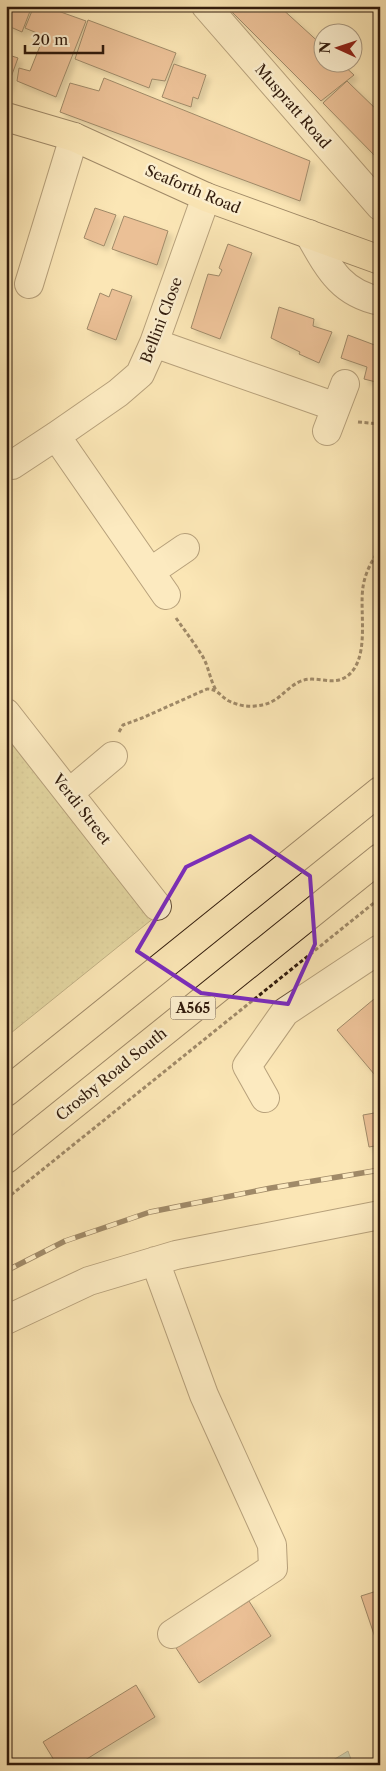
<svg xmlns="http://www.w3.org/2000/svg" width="386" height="1771" font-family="'Libre Caslon Text',serif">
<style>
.grass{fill:url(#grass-dots);stroke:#7b6f4b}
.water{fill:#9fbfb0;stroke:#737d6e}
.building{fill:#d79371;stroke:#311b0c;filter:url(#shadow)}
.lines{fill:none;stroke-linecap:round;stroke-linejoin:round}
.minor-casing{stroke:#644e36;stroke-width:30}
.major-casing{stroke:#311b0c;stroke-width:30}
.highway-casing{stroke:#311b0c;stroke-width:30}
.path{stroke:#311b0c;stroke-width:3;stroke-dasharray:4 2.5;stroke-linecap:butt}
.minor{stroke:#fcefcf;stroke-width:28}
.major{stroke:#fbe6b5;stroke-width:28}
.highway{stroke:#fbe6b5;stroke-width:28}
.rail-casing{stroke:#311b0c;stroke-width:5.5}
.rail{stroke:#fcefcf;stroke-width:4;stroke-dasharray:11;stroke-linecap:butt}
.marked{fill:none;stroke:#7b2cbf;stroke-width:4;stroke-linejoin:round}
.labels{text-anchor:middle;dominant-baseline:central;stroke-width:5;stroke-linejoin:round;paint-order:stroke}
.shield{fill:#fcefcf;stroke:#6e5b46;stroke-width:1}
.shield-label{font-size:14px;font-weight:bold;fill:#311b0c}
.street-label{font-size:15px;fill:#311b0c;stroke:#fcefcf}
</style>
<defs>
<pattern id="grass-dots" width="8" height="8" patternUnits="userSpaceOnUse" patternTransform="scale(1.25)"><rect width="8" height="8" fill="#c5c38a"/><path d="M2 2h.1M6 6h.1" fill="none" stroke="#aaa776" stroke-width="1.8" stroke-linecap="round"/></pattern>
<filter id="shadow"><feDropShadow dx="4.5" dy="4.5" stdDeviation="2.5" flood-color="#0004"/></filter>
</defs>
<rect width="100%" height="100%" fill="#fbe6b5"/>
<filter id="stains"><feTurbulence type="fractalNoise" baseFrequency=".004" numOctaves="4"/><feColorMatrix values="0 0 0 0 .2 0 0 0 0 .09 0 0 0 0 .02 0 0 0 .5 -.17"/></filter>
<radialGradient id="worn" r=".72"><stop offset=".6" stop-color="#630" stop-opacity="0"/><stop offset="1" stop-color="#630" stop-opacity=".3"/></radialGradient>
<!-- grass -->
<path class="grass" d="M6 724 155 917 6 1037Z"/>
<!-- water -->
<path class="water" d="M348 1751 353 1765H325Z"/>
<!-- building -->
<path class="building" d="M6 6H32L22 32 6 25Z
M34 6H44L86 21 56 97 17 81 19 68 30 71 44 36 25 28Z
M226 6H279L324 47V62H340L354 75 321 101Z
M88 20 176 53 165 81 152 79 149 88 75 59Z
M6 54 18 58 6 91Z
M174 64 206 75 198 99 193 97 191 107 162 97Z
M104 78 310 161 300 201 60 112 70 83 99 91Z
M347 81 380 113V161L323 103Z
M95 208 116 215 104 246 84 238Z
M124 216 168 231 157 265 112 249Z
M228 244 252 253 220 339 191 328 208 274 219 276 222 270 219 268Z
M112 289 132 296 116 340 87 329 100 293 109 297Z
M279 307 314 319 313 326 332 332 319 363 299 354 300 352 271 338Z
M348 335 380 347V383L364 379 367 367 341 358Z
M380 994V1081L337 1030Z
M380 1112V1145L369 1147 363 1115Z
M380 1590V1652L361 1596Z
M249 1601 271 1636 199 1683 176 1648Z
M136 1685 155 1717 77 1765H57L43 1742Z"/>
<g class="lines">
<!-- minor casing -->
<g class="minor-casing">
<path id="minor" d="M206 6 380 206
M309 234C328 267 340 293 380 301
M29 284 74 137
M154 343 336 407
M327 431 345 384
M56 436 166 595
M12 465 56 436 118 393 140 374 154 343 206 197
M150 572 185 548
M6 713 157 906
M69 793 113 756
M265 1098 247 1066 285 1012 380 949
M155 1261 204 1395 272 1545 273 1568 172 1634
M6 1320 89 1281 176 1255 380 1215"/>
</g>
<!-- major casing -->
<g class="major-casing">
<path id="major" d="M6 117 74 137 206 197 380 260"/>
</g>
<!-- highway casing -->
<g class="highway-casing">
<path id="highway" d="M6 1092 380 791
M6 1159 380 858"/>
</g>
<!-- path -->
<path class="path" d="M358 422 380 424
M176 618C185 631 195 644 203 657 209 668 210 680 216 690
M119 732 123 725 142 718 207 689C218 689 221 697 229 701 237 705 247 707 255 706 280 704 283 689 301 681 316 675 332 686 346 677 371 660 359 613 363 587 365 573 372 560 380 549
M6 1199 380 898"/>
<!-- minor -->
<use href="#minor" class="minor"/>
<!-- major -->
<use href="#major" class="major"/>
<!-- highway -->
<use href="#highway" class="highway"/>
<!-- rail casing -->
<g class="rail-casing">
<path id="rail" d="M6 1271 65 1241 150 1212 271 1188 380 1170"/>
</g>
<!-- rail -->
<use href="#rail" class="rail"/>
</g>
<!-- marked area -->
<path d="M0 0H386V1771H0ZM250 836 310 876 315 944 288 1004 201 993 137 951 186 867Z" fill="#fbe6b5" fill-opacity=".55" fill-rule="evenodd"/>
<path class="marked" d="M250 836 310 876 315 944 288 1004 201 993 137 951 186 867Z"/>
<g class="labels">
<!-- shield labels -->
<rect class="shield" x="170.5" y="996.5" width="45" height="23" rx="4"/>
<g class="shield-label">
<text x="193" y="1008">A565</text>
</g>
<!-- street labels -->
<g class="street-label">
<text transform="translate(293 106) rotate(49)">Muspratt Road</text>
<text transform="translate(193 189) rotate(23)">Seaforth Road</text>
<text transform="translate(161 320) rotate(-69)">Bellini Close</text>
<text transform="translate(82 809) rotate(52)">Verdi Street</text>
<text transform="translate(111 1074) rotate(-39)">Crosby Road South</text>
</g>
</g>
<!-- margin -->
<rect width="386" height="1771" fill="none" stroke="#fbe6b5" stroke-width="25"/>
<rect x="8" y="8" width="371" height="1756" fill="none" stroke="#311b0c" stroke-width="2.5"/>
<rect x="12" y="12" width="361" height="1746" fill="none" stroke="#311b0c"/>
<!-- north arrow -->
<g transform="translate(338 48) rotate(273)"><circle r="24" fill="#fcefcf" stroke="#ab9a81"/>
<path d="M0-4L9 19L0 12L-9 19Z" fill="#8f2418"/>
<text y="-8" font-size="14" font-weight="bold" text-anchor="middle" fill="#311b0c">N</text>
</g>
<!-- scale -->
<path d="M25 45v8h78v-8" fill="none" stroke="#311b0c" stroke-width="2.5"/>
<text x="32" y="45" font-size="15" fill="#311b0c" stroke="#fcefcf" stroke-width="4" paint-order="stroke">20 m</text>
<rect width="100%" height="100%" filter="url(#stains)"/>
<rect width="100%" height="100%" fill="url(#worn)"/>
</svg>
